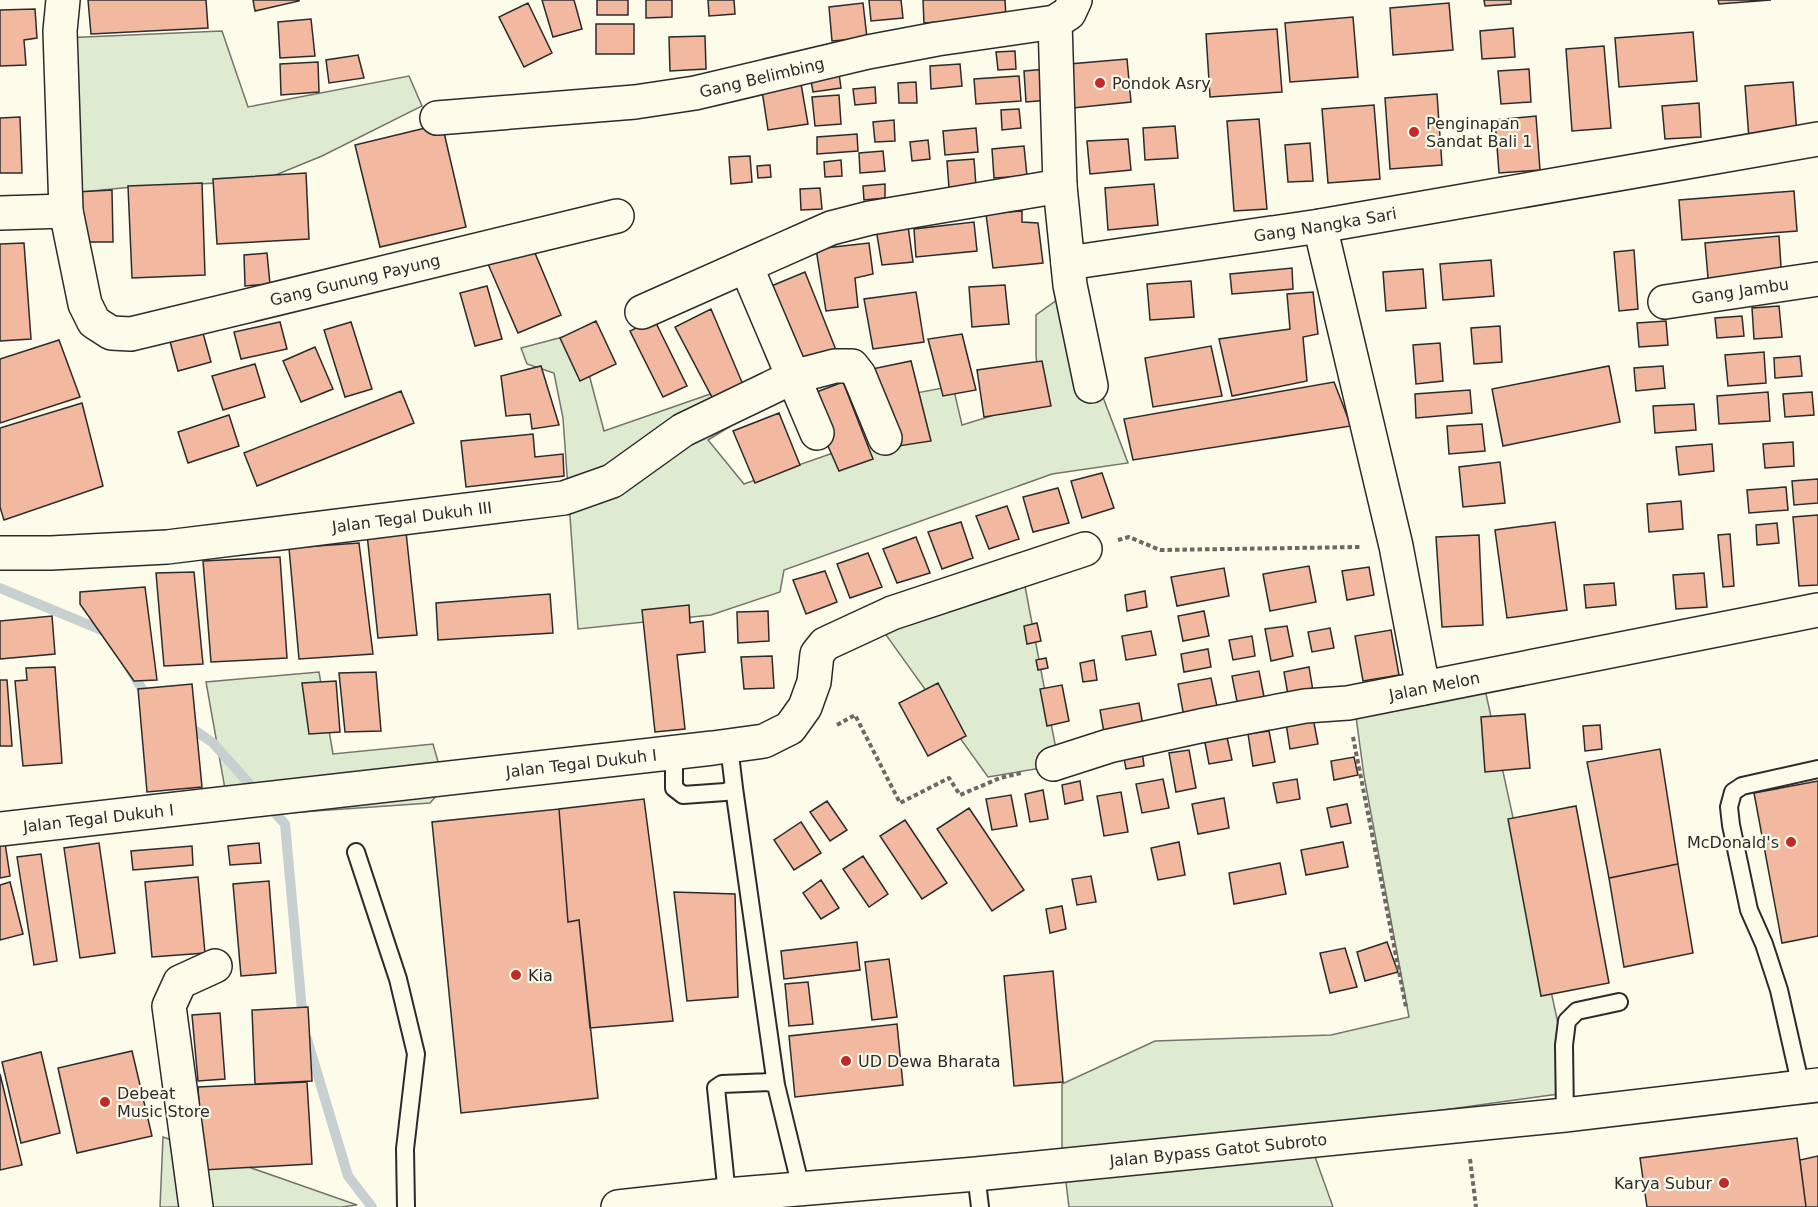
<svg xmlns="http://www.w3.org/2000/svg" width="1818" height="1207" font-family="'DejaVu Sans',sans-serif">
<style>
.green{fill:#deebd1;stroke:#74746e;stroke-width:1.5}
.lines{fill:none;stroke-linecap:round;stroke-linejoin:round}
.stream{stroke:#c7d0d0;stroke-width:10}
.building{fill:#f2b8a0;stroke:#2b2b2b;stroke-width:1.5}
.lane-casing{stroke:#2b2b2b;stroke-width:20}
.street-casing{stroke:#2b2b2b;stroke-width:36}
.primary-casing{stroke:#2b2b2b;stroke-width:36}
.path{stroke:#6a6964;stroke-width:4;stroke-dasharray:4.5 3;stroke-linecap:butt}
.lane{stroke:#fdfbea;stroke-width:16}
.street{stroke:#fdfbea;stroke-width:33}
.primary{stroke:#fdfbea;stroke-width:33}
.poi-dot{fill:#c62828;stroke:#fdfbea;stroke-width:2}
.labels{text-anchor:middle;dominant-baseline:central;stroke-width:4.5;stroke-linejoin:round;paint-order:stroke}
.street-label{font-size:16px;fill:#2b2b2b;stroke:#fdfbea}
.poi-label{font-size:16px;fill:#2b2b2b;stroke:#fdfbea;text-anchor:start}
</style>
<rect width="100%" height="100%" fill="#fdfbea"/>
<!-- green -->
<path class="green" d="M222 31 248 107 409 76 422 106 322 156 261 181 133 187 71 193 62 38Z
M1064 295 1128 463 1052 474 784 570 780 592 711 615 578 629 563 418 554 373 527 364 521 348 578 333 604 431 742 383 755 411 708 440 744 484 833 453 901 435 900 396 953 386 962 425 1040 401 1036 355V315Z
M1024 581 1059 765 988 777 881 628Z
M1481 671 1573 1092 1305 1129 1333 1207H1069L1062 1150V1084L1155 1041 1331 1035 1409 1017 1364 776 1355 709Z
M319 672 333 754 433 744 445 786 430 803 230 817 206 682Z
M163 1137 357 1205 341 1207H160Z"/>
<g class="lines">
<!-- stream -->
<path class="stream" d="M0 588 111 634
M130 669 145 694 149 698
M186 724 213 743 285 824 303 1021
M307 1039 348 1176 372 1207"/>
</g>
<!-- building -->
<path class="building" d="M88 0H206L208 28 91 34Z
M253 0H299V1L255 11Z
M542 0H574L582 29 553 37Z
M597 0H628V15H597Z
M646 0H672V17L646 18Z
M708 0H734L735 14 709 16Z
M869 0H901L903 18 871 21Z
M923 0H1005L1006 18 924 23Z
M1484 0H1511V4L1485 6Z
M1718 0H1771L1719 4Z
M528 3 552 53 524 67 499 17Z
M863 3 867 38 832 41 829 7Z
M1449 3 1453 50 1393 55 1390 8Z
M35 9 37 38 24 40 26 65 0 66V10Z
M1353 17 1358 77 1290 82 1285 23Z
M311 19 315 56 280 58 278 22Z
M596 24H634V54H596Z
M1513 28 1515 57 1482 59 1480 31Z
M1277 29 1282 92 1210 97 1206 34Z
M1693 32 1697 81 1619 87 1615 38Z
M705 36 706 69 670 71 669 37Z
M1604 46 1611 128 1572 131 1566 49Z
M1015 51 1016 69 998 70 996 52Z
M358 55 364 78 329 83 326 60Z
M1127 59 1131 102 1073 108 1069 64Z
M318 62 319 92 281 95 280 64Z
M960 64 962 86 931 89 930 66Z
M838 66 841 88 813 92 809 70Z
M1047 69 1049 100 1026 102 1024 71Z
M1529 69 1531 102 1501 104 1498 71Z
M1019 76 1021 101 976 104 974 79Z
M800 78 808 124 768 130 761 84Z
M916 82 917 103H899L898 83Z
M1793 82 1797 135 1749 139 1745 86Z
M875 87 876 103 855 105 853 89Z
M1437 94 1442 165 1390 169 1385 98Z
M839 95 841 124 815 126 812 97Z
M1699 103 1701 137 1665 139 1662 106Z
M1374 105 1380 179 1328 183 1322 109Z
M1019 109 1021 128 1002 130 1001 110Z
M1536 116 1540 170 1499 173 1495 120Z
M20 117 22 173H0V118Z
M1259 119 1267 209 1234 211 1227 121Z
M894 120 895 141 875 142 873 122Z
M442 124 466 227 380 247 355 145Z
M1175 126 1178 158 1145 160 1143 128Z
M976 128 978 152 945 155 943 131Z
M857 134 858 151 817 154V137Z
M1128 139 1131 170 1090 174 1087 141Z
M928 140 930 159 912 161 910 142Z
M1310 143 1313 181 1288 182 1285 145Z
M1024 146 1027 176 994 178 992 149Z
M883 151 885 171 860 173 859 153Z
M750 156 752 182 731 184 729 157Z
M974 159 976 186 949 188 947 161Z
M841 160 842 176 825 177 824 162Z
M770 165 771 177 758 178 757 166Z
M306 173 309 239 217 244 213 179Z
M202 183 205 275 132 278 128 186Z
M885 184V198L864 200 863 186Z
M1154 184 1158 225 1108 230 1105 188Z
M820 188 822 209 801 210 800 189Z
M112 190 113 242H77L76 192Z
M1794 191 1797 231 1682 240 1679 200Z
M1022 211V222L1038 223 1043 263 993 268 986 214Z
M974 222 977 251 916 257 914 229Z
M908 226 913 262 882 265 876 229Z
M1779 236 1782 283 1709 289 1705 243Z
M24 243 31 339 0 341V244Z
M869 243 873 274 855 278 858 307 826 311 816 249Z
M532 246 561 315 518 333 488 264Z
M1634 250 1638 309 1619 311 1614 252Z
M267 253 270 284 245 286 244 255Z
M1491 260 1494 296 1443 300 1440 264Z
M1292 268 1293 289 1232 294 1230 274Z
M1423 269 1426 308 1386 311 1383 272Z
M805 272 840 360 805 372 769 287Z
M1191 281 1194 317 1150 320 1147 284Z
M1005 285 1009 324 972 327 969 287Z
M487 286 502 339 475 346 460 293Z
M916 292 924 342 873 349 864 299Z
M1313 292 1318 334 1303 337 1307 381 1232 396 1219 339 1290 329 1287 294Z
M1779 306 1782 337 1754 339 1752 308Z
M711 309 744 387 713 399 675 327Z
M1742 316 1744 336 1717 338 1715 318Z
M654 319 687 386 663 397 630 331Z
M596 321 616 364 580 381 560 338Z
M1666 321 1668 345 1639 347 1637 323Z
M280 322 287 349 241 359 234 332Z
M351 322 372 389 345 397 324 330Z
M201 326 211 362 178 371 168 334Z
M1500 326 1502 362 1474 364 1471 328Z
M962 334 976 390 943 396 928 339Z
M59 340 80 397 0 423V359Z
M1440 343 1443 381 1416 384 1413 345Z
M1211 346 1222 396 1153 407 1145 358Z
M315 347 333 389 301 402 283 361Z
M1764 352 1766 383 1728 386 1725 355Z
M1800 356 1802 376 1775 378 1774 358Z
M911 361 931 441 892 447 872 369Z
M1042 361 1051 406 984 417 977 370Z
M255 364 265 397 223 410 212 376Z
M541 366 559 425 532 429 530 414 506 416 501 376Z
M1609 366 1620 422 1503 446 1492 389Z
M1663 366 1665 388 1636 391 1634 368Z
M843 382 873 459 839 471 806 396Z
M1334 382 1351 426 1133 460 1124 419Z
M1470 390 1472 413 1416 418 1415 394Z
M401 391 414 423 257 486 244 453Z
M1768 392 1770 421 1719 424 1717 396Z
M1812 392 1814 415 1785 417 1783 394Z
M82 403 103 486 4 520 0 507V428Z
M1694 404 1696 430 1655 433 1653 406Z
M779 413 800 465 755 483 733 431Z
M229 415 239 446 188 463 178 432Z
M1482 424 1485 451 1449 454 1447 426Z
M533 434 535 457 563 454 564 476 466 487 461 441Z
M1793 442 1794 466 1765 468 1763 444Z
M1712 444 1714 471 1679 475 1676 447Z
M1500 462 1505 503 1463 507 1459 467Z
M1102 473 1114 508 1082 518 1071 481Z
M1818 479V503L1794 505 1792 481Z
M1786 487 1788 510 1749 513 1747 490Z
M1058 488 1069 523 1033 532 1023 497Z
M1681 501 1683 529 1649 532 1647 504Z
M1007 506 1019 539 989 549 976 516Z
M1818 515V585L1799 586 1793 517Z
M961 522 973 558 942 569 928 532Z
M1555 522 1567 610 1507 618 1495 530Z
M1777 523 1779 543 1757 545 1756 525Z
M406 532 417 635 378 638 367 534Z
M1730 534 1734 586 1723 587 1718 535Z
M1479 535 1483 625 1442 627 1436 537Z
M916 537 930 573 897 583 883 549Z
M359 543 373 654 299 659 289 548Z
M868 553 882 587 850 598 837 564Z
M280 557 287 658 211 662 203 561Z
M1309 566 1316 602 1270 611 1263 574Z
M1369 567 1374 595 1347 600 1342 571Z
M1224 568 1229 596 1177 606 1171 577Z
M825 571 837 602 806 614 793 580Z
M194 572 203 664 164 666 156 573Z
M1704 573 1707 607 1676 609 1673 575Z
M1614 583 1616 605 1586 608 1584 585Z
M145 587 157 680 134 681 80 604V592Z
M1145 591 1147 607 1127 611 1125 595Z
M550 594 553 633 438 640 436 603Z
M689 605 690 623 703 621 705 652 677 655 685 729 655 732 642 610Z
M768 611 769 641 738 643 737 612Z
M1204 611 1209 636 1183 641 1178 616Z
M52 616 55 654 0 659V621Z
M1037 623 1041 641 1027 644 1024 626Z
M1287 626 1293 656 1271 661 1265 629Z
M1330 628 1334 648 1312 652 1308 632Z
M1391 630 1399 675 1363 681 1355 636Z
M1151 631 1156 655 1126 660 1122 636Z
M1252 636 1255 656 1233 660 1229 640Z
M1208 649 1211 667 1184 672 1181 654Z
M772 656 774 688 744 689 741 657Z
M1046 658 1048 668 1038 670 1036 660Z
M1094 660 1097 680 1083 682 1080 663Z
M55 667 62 763 23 766 15 681 27 680 26 668Z
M1309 667 1313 691 1288 695 1284 672Z
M1259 671 1266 707 1239 712 1232 676Z
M376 672 381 731 345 732 339 673Z
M1211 678 1218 711 1184 717 1178 684Z
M0 680H7L12 746H0Z
M336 681 340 732 309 734 302 683Z
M938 683 966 736 928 756 899 703Z
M192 684 202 787 147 792 138 689Z
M1062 685 1069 721 1047 726 1040 689Z
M1139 703 1145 737 1106 744 1100 710Z
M1525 714 1530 768 1485 772 1481 717Z
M1313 718 1318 744 1290 749 1286 723Z
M1600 725 1602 749 1585 751 1583 726Z
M1225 728 1232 760 1209 764 1203 732Z
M1269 731 1275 762 1253 766 1248 734Z
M1660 749 1678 864 1609 878 1587 762Z
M1142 750 1144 766 1126 769 1123 753Z
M1189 750 1196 788 1176 792 1169 753Z
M1354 757 1358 775 1334 780 1331 761Z
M1163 779 1169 808 1142 813 1136 784Z
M1297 779 1300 799 1277 803 1273 783Z
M1080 781 1083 800 1065 804 1062 785Z
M1818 781V936L1782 943 1754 793Z
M1043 790 1048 819 1030 822 1025 794Z
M1121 792 1128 832 1104 836 1097 796Z
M1011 795 1017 826 992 830 986 799Z
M1224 798 1229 828 1198 834 1192 804Z
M644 799 673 1021 590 1028 579 920 568 922 559 809Z
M827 801 847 830 830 841 810 812Z
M1347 804 1351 823 1331 827 1327 808Z
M1576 806 1609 983 1541 996 1508 819Z
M969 808 1024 890 992 911 937 829Z
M559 809 568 922 579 920 598 1098 461 1113 432 822Z
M905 820 947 883 922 899 880 836Z
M801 822 821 853 794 870 774 840Z
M1179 842 1185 875 1158 880 1151 848Z
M1343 842 1348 867 1306 875 1301 850Z
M5 843 10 876 0 878V844Z
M99 843 115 953 80 958 64 848Z
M259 843 261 863 230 865 228 846Z
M192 846 193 865 133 870 131 851Z
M41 854 57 961 34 965 17 857Z
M863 856 888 894 869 907 843 869Z
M1280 863 1286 894 1234 904 1229 873Z
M1678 864 1693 953 1624 967 1609 878Z
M1091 876 1096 902 1077 905 1072 879Z
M198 877 205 953 152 957 145 882Z
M821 880 839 908 821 919 803 893Z
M269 881 276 973 241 976 233 884Z
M10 882 23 934 0 940V885Z
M674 892 735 894 738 997 687 1001Z
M1062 906 1066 929 1050 933 1046 909Z
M857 942 860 970 784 979 781 951Z
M1387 942 1398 972 1365 981 1357 952Z
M1345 948 1357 987 1330 993 1320 953Z
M889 959 897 1017 872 1020 865 962Z
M1053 971 1063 1082 1014 1086 1004 976Z
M808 982 813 1024 789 1026 785 984Z
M308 1007 312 1081 255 1084 252 1010Z
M220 1013 225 1079 198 1081 192 1015Z
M897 1024 903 1085 795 1097 789 1036Z
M132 1051 152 1136 77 1153 58 1068Z
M41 1052 60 1133 21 1143 2 1062Z
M0 1074 22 1165 0 1170Z
M307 1082 312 1164 203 1170 198 1087Z
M1797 1138 1806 1207H1647L1640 1158Z
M1818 1156V1207H1806L1800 1160Z"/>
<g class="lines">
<!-- lane casing -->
<g class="lane-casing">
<path id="lane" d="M674 753V788L683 795 725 792 734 788 729 746
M734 788 776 1085
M356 852 398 979 416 1054 405 1149 406 1207
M1801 1087 1779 990 1764 944 1749 910 1731 825 1729 807 1733 792 1742 786 1818 769
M1565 1115 1564 1045 1567 1021 1577 1011 1619 1002
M976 1174 980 1207
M727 1195 716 1088 722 1084 768 1082 776 1085 801 1188"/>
</g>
<!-- street casing -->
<g class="street-casing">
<g id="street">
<path id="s1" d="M63 0 60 31 66 211 85 304 94 322 111 333 131 334 617 216"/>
<path d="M1055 22 1060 186 1070 285 1091 386"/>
<path id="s2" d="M437 118 635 102 695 93 868 52 937 39 1055 22 1069 13 1075 0"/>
<path d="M0 213 66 211"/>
<path d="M1320 226 1396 546 1423 688"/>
<path id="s3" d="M1068 263 1320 226 1818 139"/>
<path d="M746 266 817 433"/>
<path id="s4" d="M1665 302 1818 279"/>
<path d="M642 312 831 228 870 218 1060 186"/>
<path id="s5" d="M0 553H51L167 547 564 498 612 481 683 430 793 377 835 366H852L859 375 885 438"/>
<path id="s6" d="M1053 764 1109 746 1200 726 1305 706 1348 703 1818 610"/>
<path id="s7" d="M0 829 713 748 764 741 790 728 805 707 814 682 817 654 825 644 892 613 1085 549"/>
<path d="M196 1207 169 1006 180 982 215 966"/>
</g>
</g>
<!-- primary casing -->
<g class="primary-casing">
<g id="primary">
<path id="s8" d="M618 1207 727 1195 976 1174 1565 1115 1818 1085"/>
</g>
</g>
<!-- path -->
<path class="path" d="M1118 540 1129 537 1160 550 1360 547
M837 725 855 715 900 803 949 778 960 795 1000 778 1021 773
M1353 737 1406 1007
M1470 1159 1476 1207"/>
<!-- lane -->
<use href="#lane" class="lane"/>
<!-- street -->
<use href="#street" class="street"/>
<!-- primary -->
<use href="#primary" class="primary"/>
</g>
<!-- markers -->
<g class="poi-dot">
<circle cx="1100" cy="83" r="6"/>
<circle cx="1414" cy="132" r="6"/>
<circle cx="1791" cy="842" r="6"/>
<circle cx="516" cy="975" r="6"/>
<circle cx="846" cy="1061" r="6"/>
<circle cx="105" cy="1102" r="6"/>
<circle cx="1724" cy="1183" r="6"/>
</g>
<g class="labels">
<!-- street labels -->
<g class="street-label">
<text stroke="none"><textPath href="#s2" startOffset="328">Gang Belimbing</textPath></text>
<text stroke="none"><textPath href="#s3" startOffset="260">Gang Nangka Sari</textPath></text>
<text stroke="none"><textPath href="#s1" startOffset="597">Gang Gunung Payung</textPath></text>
<text stroke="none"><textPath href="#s4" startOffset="76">Gang Jambu</textPath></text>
<text stroke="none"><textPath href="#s5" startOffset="414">Jalan Tegal Dukuh III</textPath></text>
<text stroke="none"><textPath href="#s6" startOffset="390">Jalan Melon</textPath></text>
<text stroke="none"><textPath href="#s7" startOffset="585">Jalan Tegal Dukuh I</textPath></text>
<text stroke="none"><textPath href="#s7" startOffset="99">Jalan Tegal Dukuh I</textPath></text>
<text stroke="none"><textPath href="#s8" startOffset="603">Jalan Bypass Gatot Subroto</textPath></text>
</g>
<!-- poi labels -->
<g class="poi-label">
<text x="1112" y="83">Pondok Asry</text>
<text x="1426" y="123">Penginapan<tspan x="1426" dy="18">Sandat Bali 1</tspan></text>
<text x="1779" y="842" text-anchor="end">McDonald's</text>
<text x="528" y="975">Kia</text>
<text x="858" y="1061">UD Dewa Bharata</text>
<text x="117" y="1093">Debeat<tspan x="117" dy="18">Music Store</tspan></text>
<text x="1712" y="1183" text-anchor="end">Karya Subur</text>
</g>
</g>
</svg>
